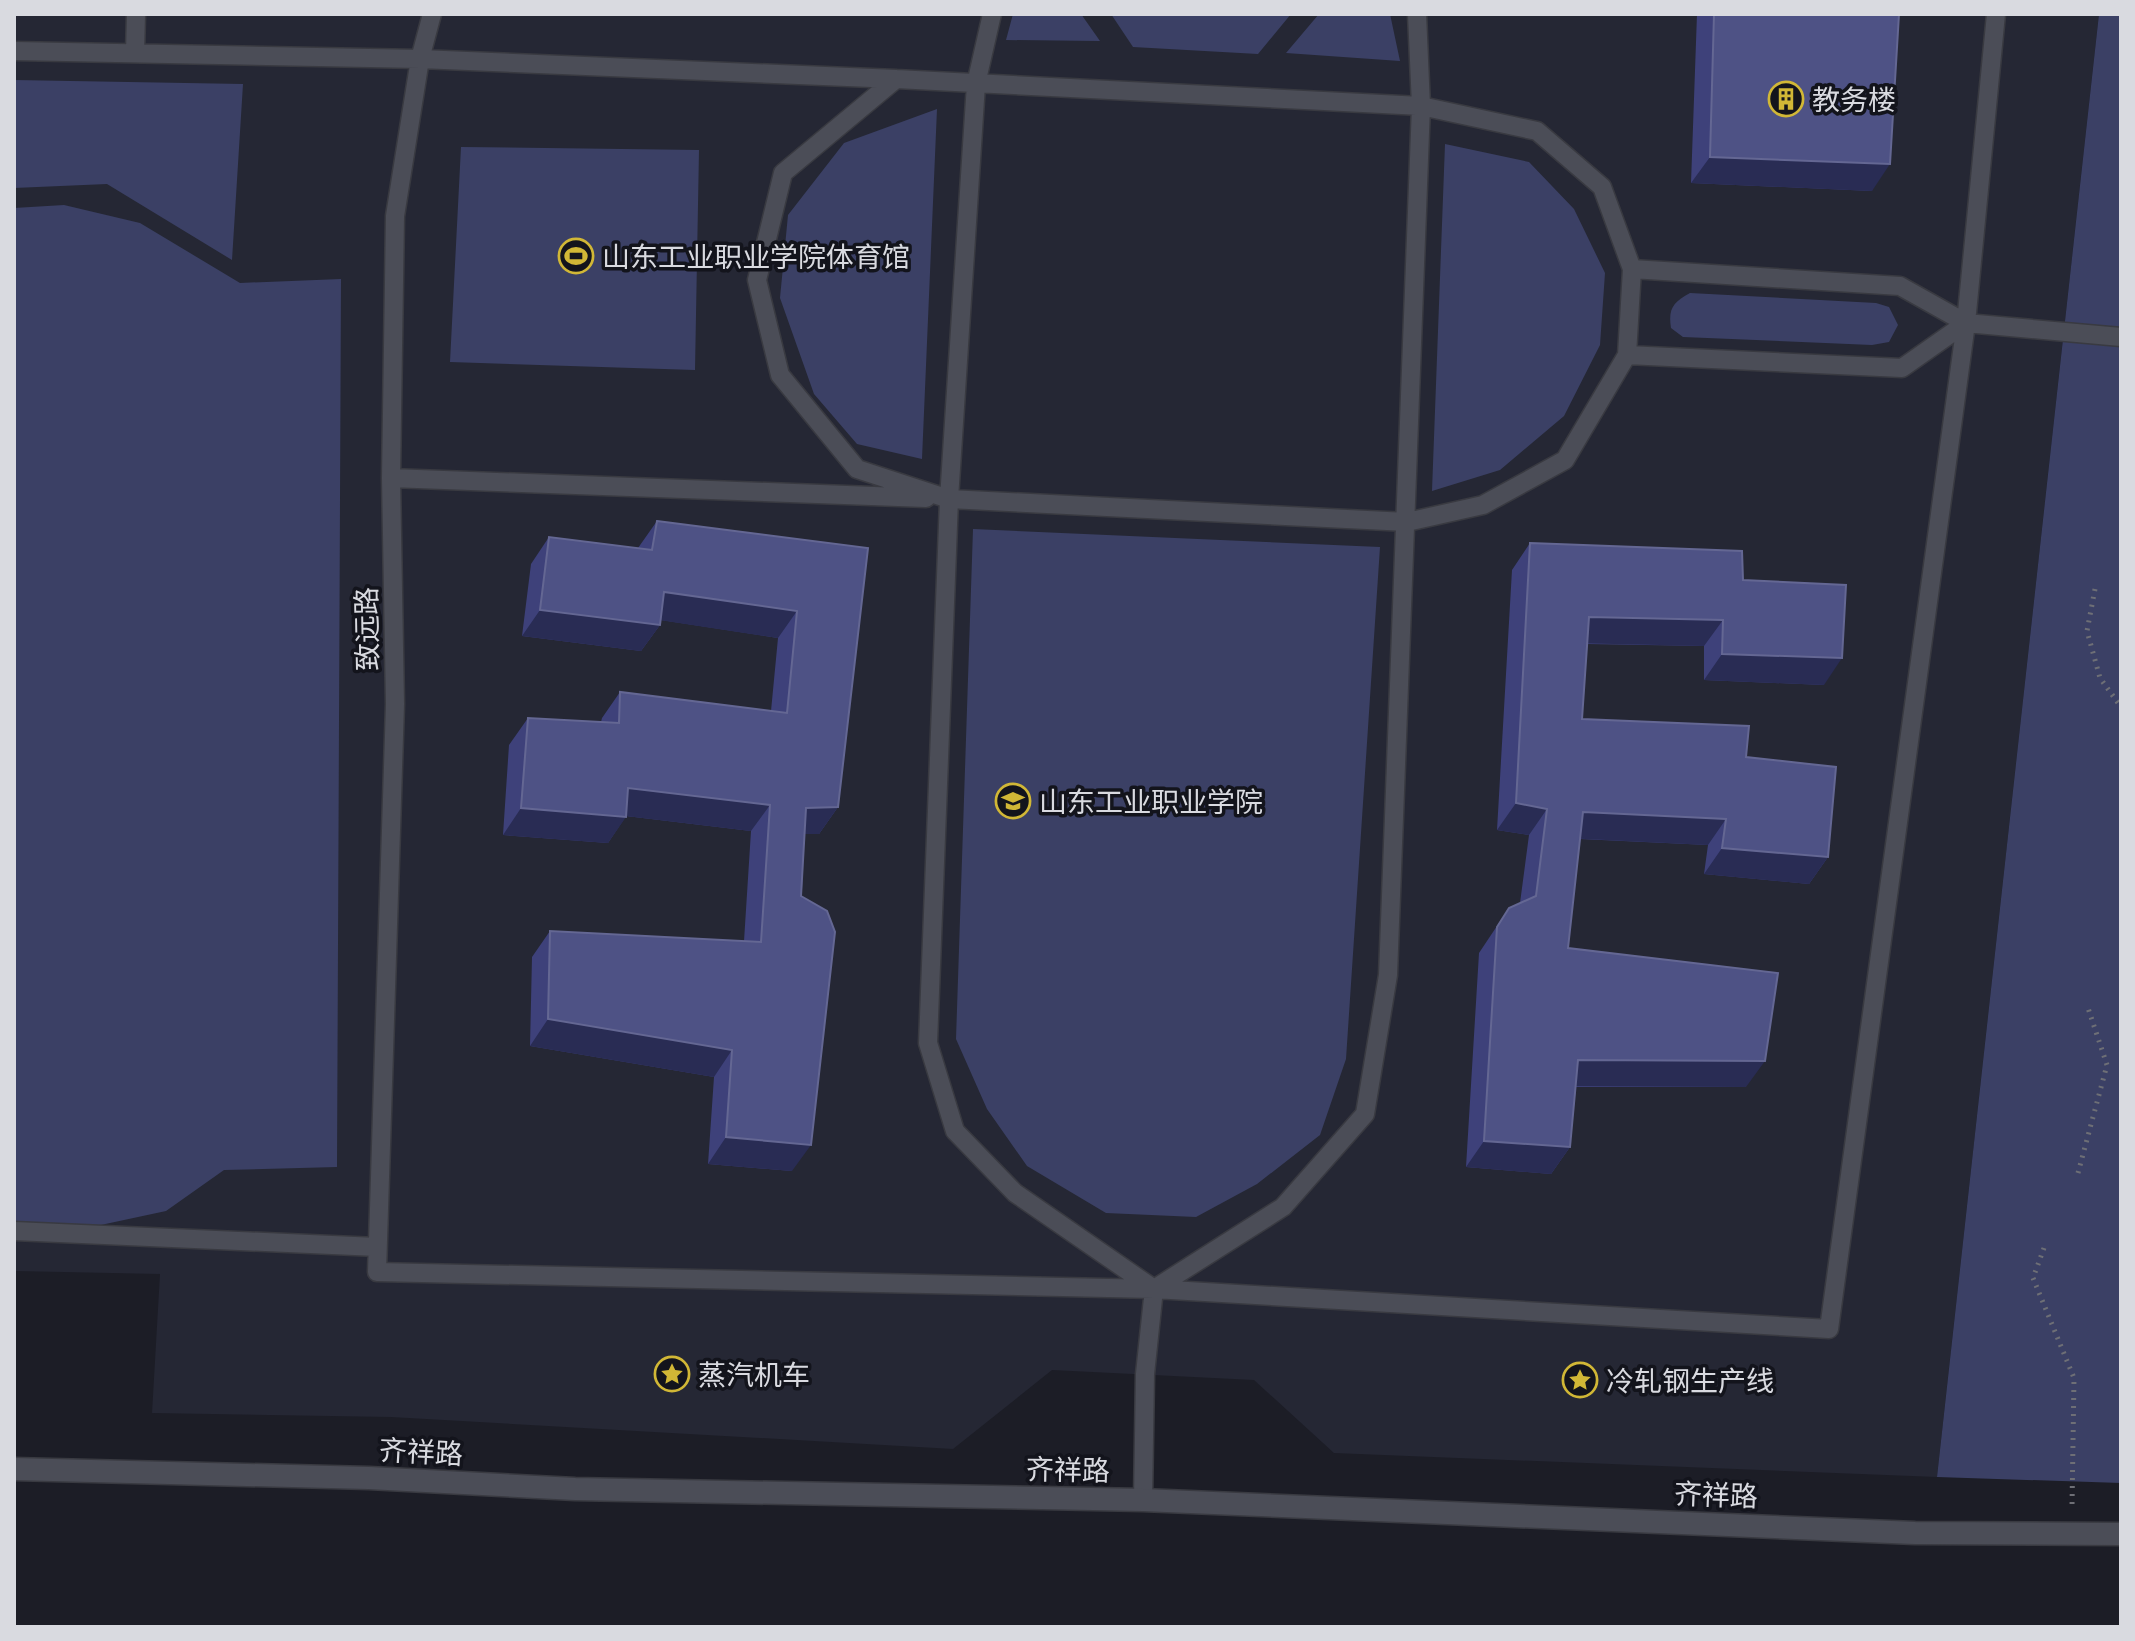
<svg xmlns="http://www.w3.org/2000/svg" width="2135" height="1641" font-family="Barlow,'Noto Sans SC',sans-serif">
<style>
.built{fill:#252734}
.green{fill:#3b4065}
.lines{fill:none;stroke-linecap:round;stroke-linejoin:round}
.service-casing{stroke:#393a41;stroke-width:21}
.tertiary-casing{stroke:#393a41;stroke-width:25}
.path{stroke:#6e6f76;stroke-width:5;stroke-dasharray:2 6;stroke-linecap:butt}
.service{stroke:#4b4d57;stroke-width:18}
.tertiary{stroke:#4b4d57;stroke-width:22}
.wall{fill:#3e417a}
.shaded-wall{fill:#292c54}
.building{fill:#4e5285;stroke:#646793;stroke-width:2}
.labels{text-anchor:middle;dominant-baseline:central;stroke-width:7;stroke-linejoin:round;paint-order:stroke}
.poi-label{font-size:28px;fill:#d9dae0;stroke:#13141c;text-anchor:start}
.street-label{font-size:28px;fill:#d9dae0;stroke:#13141c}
</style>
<rect width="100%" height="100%" fill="#1c1d26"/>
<!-- built -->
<path class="built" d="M14 14H2099L1937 1477 1334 1453 1254 1380 1052 1370 953 1449 391 1417 152 1413 160 1274 14 1271Z"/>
<!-- green -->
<path class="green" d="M1013 14H1081L1100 41 1006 40Z
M1111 14H1291L1258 54 1133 47Z
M1319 14H1390L1400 61 1286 53Z
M2099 14H2121V1483L1937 1477Z
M14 80 243 84 232 260 107 184 14 188Z
M937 109 922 459 857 444 814 394 780 298 788 215 844 143Z
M1445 144 1529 162 1574 209 1605 273 1600 345 1564 416 1500 470 1432 491Z
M461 147 699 150 695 370 450 362Z
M64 205 140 223 240 283 341 279 337 1167 224 1170 166 1211 96 1226 14 1221V208Z
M1690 293 1876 303 1889 307 1898 325 1889 342 1872 345 1683 337 1671 328C1668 309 1673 302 1690 293Z
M973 529 1380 547 1346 1059 1320 1135 1257 1184 1196 1217 1106 1213 1027 1166 987 1109 956 1039Z"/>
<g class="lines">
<!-- service casing -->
<g class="service-casing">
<path id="service" d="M432 14 420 59 395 216 391 478 395 704 377 1272 1154 1289 1829 1329 1966 323 1996 14
M992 14 976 84 949 499 928 1043 955 1131 1015 1193 1154 1289
M14 51 420 59 896 79 1421 106 1537 131 1602 187 1632 269 1627 355 1565 460 1483 505 1407 522 949 499 857 469 780 375 757 280 783 173 896 79
M135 53 136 14
M1632 269 1900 286 1966 323 2121 337
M1627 355 1902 368 1966 323
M391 478 926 498
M14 1231 377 1247
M1154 1289 1283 1207 1365 1114 1388 975 1421 106 1417 14
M1143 1500 1145 1374 1154 1289"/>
</g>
<!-- tertiary casing -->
<g class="tertiary-casing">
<path id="tertiary" d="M14 1469 369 1478 575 1489 1143 1500 1915 1533 2121 1534"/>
</g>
<!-- path -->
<path class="path" d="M2095 589 2087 631 2100 678 2121 707
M2078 1173 2107 1065 2087 1005
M2044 1248 2033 1278 2074 1378 2072 1506"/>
<!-- service -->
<use href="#service" class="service"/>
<!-- tertiary -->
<use href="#tertiary" class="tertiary"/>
</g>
<!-- wall -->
<path class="wall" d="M1697 14H1899L1872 191 1691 183Z
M657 521 868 548 838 807 819 834H804L792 1171 708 1164 714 1077 530 1046 532 957 550 931 744 941 751 831 626 816 608 843 503 835 509 745 528 718 601 722 602 718 620 692 771 711 778 638 661 620 660 625 641 651 522 636 531 564 549 537 638 548Z
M1530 543 1743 580 1824 685 1704 680V646L1587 644 1582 719 1746 757 1828 857 1809 884 1704 874 1708 845 1580 839 1568 948 1746 1087H1576L1570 1147 1551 1174 1466 1167 1479 953 1509 908 1520 903 1529 835 1497 830 1512 570Z"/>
<!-- shaded-wall -->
<path class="shaded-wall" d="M1710 157 1890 164 1872 191 1691 183Z
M664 592 797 611 778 638 646 618Z
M540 610 660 625 641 651 522 636Z
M1589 617 1723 620 1704 646 1571 643Z
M1722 654 1842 658 1824 685 1704 680Z
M628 788 770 805 751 831 609 814Z
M1516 803 1547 809 1529 835 1497 830Z
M838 807 819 834H787L806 808Z
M521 808 626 817 608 843 503 835Z
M1583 812 1726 819 1708 845 1565 838Z
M1722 848 1828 857 1809 884 1704 874Z
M548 1019 732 1050 714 1077 530 1046Z
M1578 1060 1765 1061 1746 1087 1560 1086Z
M726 1137 811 1145 792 1171 708 1164Z
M1484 1141 1570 1147 1551 1174 1466 1167Z"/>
<!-- building -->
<path class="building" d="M1714 14H1899L1890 164 1710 157Z
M657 521 868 548 838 807 806 808 801 896 827 911 835 932 811 1145 726 1137 732 1050 548 1019 550 931 761 942 770 805 628 788 626 817 521 808 528 718 619 723 620 692 787 713 797 611 664 592 660 625 540 610 549 537 652 550Z
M1530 543 1742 551 1743 580 1846 585 1842 658 1722 654 1723 620 1589 617 1582 719 1749 726 1746 757 1836 767 1828 857 1722 848 1726 819 1583 812 1568 948 1778 973 1765 1061 1578 1060 1570 1147 1484 1141 1497 927 1509 908 1536 896 1547 809 1516 803Z"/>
<!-- icons -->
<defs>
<g id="building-ring" transform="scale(1.8)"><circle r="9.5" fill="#13141c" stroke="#d1b736" stroke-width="1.5"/><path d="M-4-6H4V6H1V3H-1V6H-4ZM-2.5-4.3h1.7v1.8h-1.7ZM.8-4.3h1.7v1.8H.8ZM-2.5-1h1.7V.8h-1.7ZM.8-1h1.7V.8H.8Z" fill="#d1b736"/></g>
<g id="stadium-ring" transform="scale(1.8)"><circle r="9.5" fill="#13141c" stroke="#d1b736" stroke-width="1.5"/><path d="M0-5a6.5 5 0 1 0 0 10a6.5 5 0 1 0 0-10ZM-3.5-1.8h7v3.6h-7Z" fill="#d1b736"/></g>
<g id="university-ring" transform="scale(1.8)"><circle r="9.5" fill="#13141c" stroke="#d1b736" stroke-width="1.5"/><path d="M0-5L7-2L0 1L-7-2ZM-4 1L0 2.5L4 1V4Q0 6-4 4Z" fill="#d1b736"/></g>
<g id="sight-ring" transform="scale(1.8)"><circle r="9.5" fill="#13141c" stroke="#d1b736" stroke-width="1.5"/><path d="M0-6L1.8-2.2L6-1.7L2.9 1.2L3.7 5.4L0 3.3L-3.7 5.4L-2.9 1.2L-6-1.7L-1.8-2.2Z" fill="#d1b736"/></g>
</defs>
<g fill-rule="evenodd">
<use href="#building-ring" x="1786" y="99"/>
<use href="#stadium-ring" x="576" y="256"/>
<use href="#university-ring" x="1013" y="801"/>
<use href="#sight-ring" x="672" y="1374"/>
<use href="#sight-ring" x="1580" y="1380"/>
</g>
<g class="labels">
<!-- poi labels -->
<g class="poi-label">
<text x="1812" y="99">教务楼</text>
<text x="602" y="256">山东工业职业学院体育馆</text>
<text x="1039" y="801">山东工业职业学院</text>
<text x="698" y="1374">蒸汽机车</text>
<text x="1606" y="1380">冷轧钢生产线</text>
</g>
<!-- street labels -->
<g class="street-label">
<text transform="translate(366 629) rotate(-91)">致远路</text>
<text transform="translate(421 1451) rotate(3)">齐祥路</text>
<text transform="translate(1068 1469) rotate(1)">齐祥路</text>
<text transform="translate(1716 1494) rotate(2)">齐祥路</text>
</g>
</g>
<!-- border -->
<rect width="2135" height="1641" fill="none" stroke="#d9dae0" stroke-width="32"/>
</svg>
